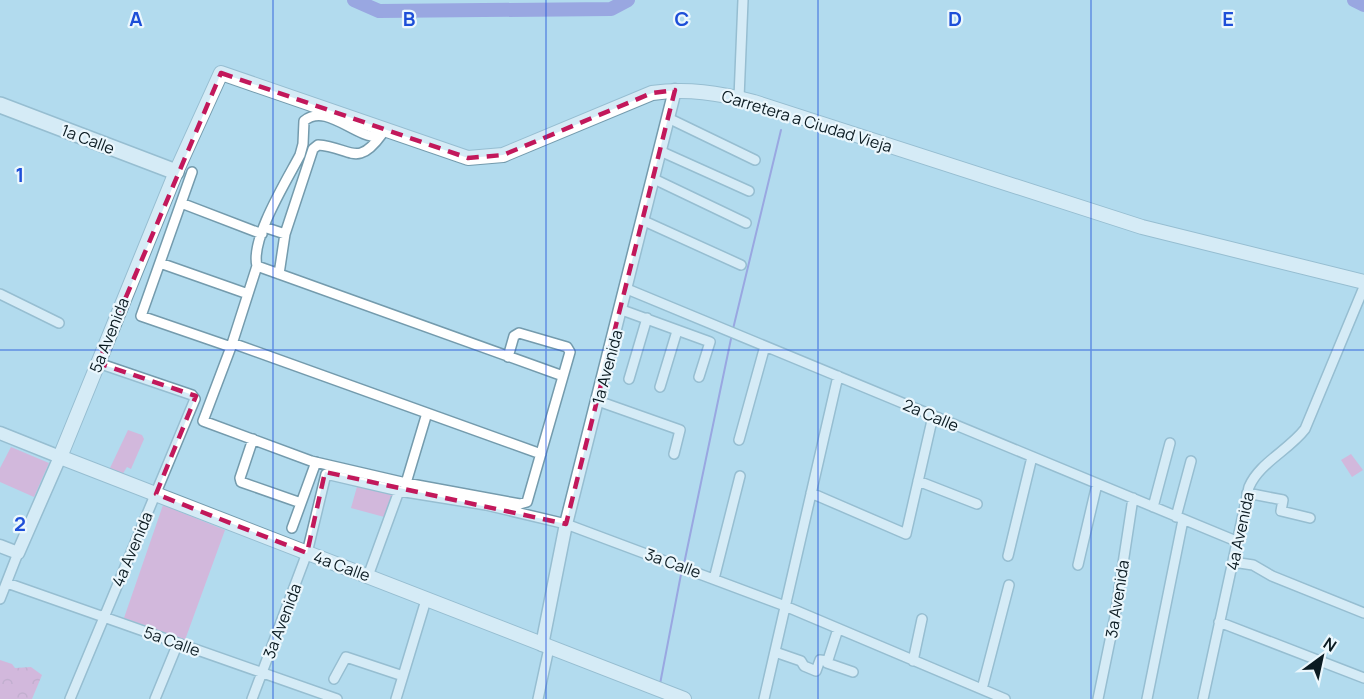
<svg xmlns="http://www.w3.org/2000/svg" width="1364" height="699" font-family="Manrope,sans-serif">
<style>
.green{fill:#f98ec5}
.forest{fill:url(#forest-crowns)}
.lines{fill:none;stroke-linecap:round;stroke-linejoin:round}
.stream{stroke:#7b69d0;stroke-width:2}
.river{stroke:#7b69d0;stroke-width:14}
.minor-casing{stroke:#749bad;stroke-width:12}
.tertiary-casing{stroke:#749bad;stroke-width:15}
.secondary-casing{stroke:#749bad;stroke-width:16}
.primary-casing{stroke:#749bad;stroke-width:18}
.minor{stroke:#fff;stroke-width:9}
.tertiary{stroke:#fff;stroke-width:12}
.secondary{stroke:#fff;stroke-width:14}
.primary{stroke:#fff;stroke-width:15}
.marked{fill:none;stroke:#c2185b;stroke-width:4.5;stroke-dasharray:12 8;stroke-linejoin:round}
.grid{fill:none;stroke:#1d4ed8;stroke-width:1.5;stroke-opacity:0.55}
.labels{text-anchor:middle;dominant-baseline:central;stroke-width:4.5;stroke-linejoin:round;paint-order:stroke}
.street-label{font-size:16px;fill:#0b1b22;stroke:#ebf7fd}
.grid-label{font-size:20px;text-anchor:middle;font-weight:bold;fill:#1d4ed8;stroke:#ebf7fd;stroke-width:4.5;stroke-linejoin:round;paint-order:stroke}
</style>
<defs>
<pattern id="forest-crowns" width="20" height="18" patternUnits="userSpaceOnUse" patternTransform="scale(1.5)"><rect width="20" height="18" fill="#f98ec5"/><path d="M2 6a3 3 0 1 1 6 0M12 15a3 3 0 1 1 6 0" fill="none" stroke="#d47aa9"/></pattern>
</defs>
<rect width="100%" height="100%" fill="#b2dbee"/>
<!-- green -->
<path class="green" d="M128 430 142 435 144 439 131 469 127 467 122 475 110 468Z
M11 447 49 463 34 497 0 482V468Z
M1351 454 1363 470 1352 477 1341 460Z
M358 483 395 493 388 518 351 508Z
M163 505 225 530 185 640 124 618Z"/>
<!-- forest -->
<path class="forest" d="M0 660 12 664 15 668 31 667 42 675 32 699H0Z"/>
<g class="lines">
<!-- stream -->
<path class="stream" d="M733 329 781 130
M684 564 732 334
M660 684 682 569"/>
<!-- river -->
<path class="river" d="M354 0 379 11 611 9 628 0
M1354 0 1364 5"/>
<!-- minor casing -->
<g class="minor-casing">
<path id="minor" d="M739 98 743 0
M668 118 755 160
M379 137C355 138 326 102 304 121L303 144 300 155C287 180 250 239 257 266L231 347 203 421 311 461 406 483 520 504 527 502 570 352 567 347 519 333 514 336 508 357
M660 151 749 191
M192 172 141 316 231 347
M654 179 746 223
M181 203 262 234
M644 221 741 265
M264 227 285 234
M160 263 248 294
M257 266 563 376
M279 274 285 234 313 149 318 145C350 147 357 169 382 134
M627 289 1236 541
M0 294 59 323
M622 310 710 342 699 377
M232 343 541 454
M629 379 647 318
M660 387 677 331
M598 401 680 430 674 454
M253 439 240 478 241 482 301 503
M739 440 765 346
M918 481 977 504
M406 483 427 413
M811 493 906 534 933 416
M1247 493 1283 500 1281 511 1310 518
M1153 507 1170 443
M1176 517 1191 461
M292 528 316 462
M1008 556 1032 457
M1233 562 1253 565 1272 576 1364 613
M1078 565 1097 484
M368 576 399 491
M714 579 740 476
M7 583 337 699
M0 599 18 553
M1219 622 1364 678
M838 629 827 663 853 672
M775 652 801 661 804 666 816 671 820 660 828 661
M913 661 922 619
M334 679 346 657 403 676
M982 689 1009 585
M70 699 195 399 192 395 98 363
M155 699 178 643
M252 699 307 553 326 474 399 491 486 505 566 524 785 606 1005 699
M396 699 426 600
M538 699 549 648
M764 699 838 376
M1098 699 1115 616 1133 498
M1147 699 1183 520
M1203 699 1249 487C1259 463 1289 450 1305 429L1364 287"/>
</g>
<!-- tertiary casing -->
<g class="tertiary-casing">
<path id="tertiary" d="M0 433 60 457 18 553 0 546
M542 645 566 524 675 90"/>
</g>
<!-- secondary casing -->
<g class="secondary-casing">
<path id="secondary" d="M684 699 60 457 176 172 221 73 468 158 503 155 652 93C687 88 719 93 754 102L1142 227 1364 282"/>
</g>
<!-- primary casing -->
<g class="primary-casing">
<path id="primary" d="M0 105 176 172"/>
</g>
<!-- minor -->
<use href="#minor" class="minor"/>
<!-- tertiary -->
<use href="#tertiary" class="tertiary"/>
<!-- secondary -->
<use href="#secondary" class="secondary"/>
<!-- primary -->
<use href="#primary" class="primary"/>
</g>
<!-- marked area -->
<path d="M0 0H1364V699H0ZM221 73 468 158 503 155 652 93 675 90 566 524 325 472 307 553 156 494 196 396 98 363Z" fill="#b2dbee" fill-opacity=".55" fill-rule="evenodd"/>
<path class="marked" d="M221 73 468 158 503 155 652 93 675 90 566 524 325 472 307 553 156 494 196 396 98 363Z"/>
<!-- grid -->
<path class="grid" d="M273 0V699M546 0V699M818 0V699M1091 0V699M0 350H1364"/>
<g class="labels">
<!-- street labels -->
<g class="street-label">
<text transform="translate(807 121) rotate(17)">Carretera a Ciudad Vieja</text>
<text transform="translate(88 139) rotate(21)">1a Calle</text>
<text transform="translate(109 335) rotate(-68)">5a Avenida</text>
<text transform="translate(607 367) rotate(-75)">1a Avenida</text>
<text transform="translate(931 415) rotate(23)">2a Calle</text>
<text transform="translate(1240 531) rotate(-78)">4a Avenida</text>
<text transform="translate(132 549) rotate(-67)">4a Avenida</text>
<text transform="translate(673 563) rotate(20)">3a Calle</text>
<text transform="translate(342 566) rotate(20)">4a Calle</text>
<text transform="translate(1117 599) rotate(-81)">3a Avenida</text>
<text transform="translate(282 621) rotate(-69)">3a Avenida</text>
<text transform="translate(172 641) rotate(20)">5a Calle</text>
</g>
</g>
<g class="grid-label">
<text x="136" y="26">A</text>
<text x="409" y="26">B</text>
<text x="682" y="26">C</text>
<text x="955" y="26">D</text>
<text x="1228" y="26">E</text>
<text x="20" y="182">1</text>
<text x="20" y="531">2</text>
</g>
<!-- north arrow -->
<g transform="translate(1322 657) rotate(33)" stroke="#ebf7fd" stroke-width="4.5" paint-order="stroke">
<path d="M0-4.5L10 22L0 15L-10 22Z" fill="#0b1b22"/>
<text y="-9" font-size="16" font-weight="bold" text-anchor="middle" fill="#0b1b22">N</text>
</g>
</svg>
